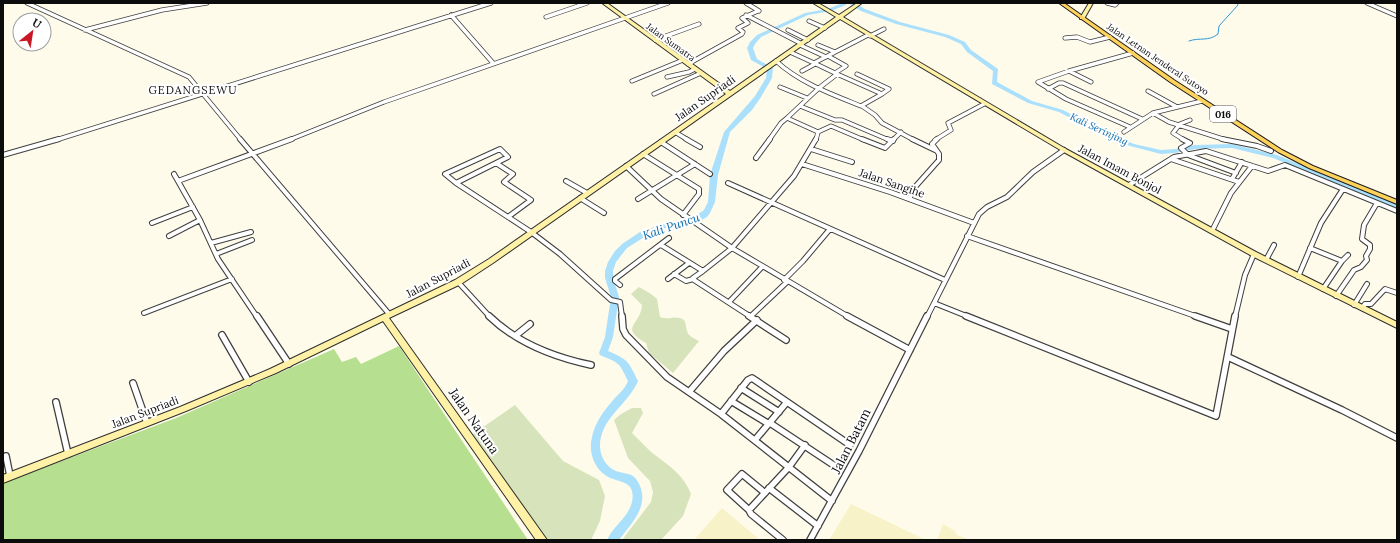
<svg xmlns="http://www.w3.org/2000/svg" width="1400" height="543" font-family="Lora,serif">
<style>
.farmland{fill:#f8f2c8}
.forest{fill:#b6e08f}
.cemetery{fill:#d7e3ba}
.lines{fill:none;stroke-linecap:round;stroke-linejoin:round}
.stream{stroke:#2a9adb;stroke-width:1}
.river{fill:#aae0fc;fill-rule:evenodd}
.street-far2-casing{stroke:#3f3f3f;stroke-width:5}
.street-far1-casing{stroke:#3f3f3f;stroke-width:6}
.street-casing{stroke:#3f3f3f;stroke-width:8}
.secondary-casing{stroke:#2e2e2e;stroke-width:2}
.primary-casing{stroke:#1d1d1d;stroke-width:2}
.street-far2{stroke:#fff;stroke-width:3.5}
.street-far1{stroke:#fff;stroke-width:4}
.street{stroke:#fff;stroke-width:5.5}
.secondary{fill:#fff2a6;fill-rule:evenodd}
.primary{fill:#ffd25b;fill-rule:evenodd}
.labels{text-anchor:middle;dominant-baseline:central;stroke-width:4;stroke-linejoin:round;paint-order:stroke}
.far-street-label{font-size:9px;fill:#0c0c0c;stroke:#fff}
.shield{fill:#fff;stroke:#555;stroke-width:1}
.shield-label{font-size:10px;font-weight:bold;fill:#0c0c0c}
.far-water-label{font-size:10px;font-style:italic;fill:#0969aa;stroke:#fff}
.far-quarter-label{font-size:11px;letter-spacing:1px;fill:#0c0c0c;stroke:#fff}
.street-label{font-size:11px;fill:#0c0c0c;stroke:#fff}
.water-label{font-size:12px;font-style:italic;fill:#0969aa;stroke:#fff}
.near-street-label{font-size:13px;fill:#0c0c0c;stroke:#fff}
</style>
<rect width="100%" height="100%" fill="#fffbeb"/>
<!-- farmland -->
<path class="farmland" d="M851 504 926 540H829Z
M722 508 760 540H694Z
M943 524 955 531 957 535 971 540H937Z"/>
<!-- forest -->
<path class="forest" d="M399 346 528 540H3V483L176 418 334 349 342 362 356 357 361 364Z"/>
<!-- cemetery -->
<path class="cemetery" d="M639 287 651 294 657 299 660 317C668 320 673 316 680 318 687 320 685 325 687 331 688 336 695 339 699 341L673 373 649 353 646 343C618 327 641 325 642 305L631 294Z
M515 405 563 461 599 480 605 496 600 521 591 540H547L473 434Z
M632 408H641L643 413 632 433C638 439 644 445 650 451 666 464 683 473 691 494L683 516 661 540H622L651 502 653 492 650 481 628 458 614 420 621 414Z"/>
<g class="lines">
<!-- stream -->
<path class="stream" d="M1189 41C1200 37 1208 42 1218 34L1219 26 1238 5 1237 3"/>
<!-- river -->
<path class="river" d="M840 3H846V5L831 11 808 15 761 37 755 44 753 48 757 59 773 68 772 78 761 97 752 110 730 132 718 175 715 202 710 213 707 217 700 221 665 228 646 236 627 248 616 262 613 271V278L619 297 613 337 608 351C629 360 628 361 638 381 628 405 600 418 600 446 600 456 606 467 616 471 622 473 628 473 633 476 637 479 638 482 640 486 649 507 630 525 619 540H607C613 526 628 518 632 502 636 481 621 483 608 477 594 469 588 452 592 437 595 422 605 409 615 398 620 393 626 387 628 381 619 362 619 363 600 355L599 353 605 337 611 297 605 278V271L608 262 615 251 622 244 640 232 660 225 694 217 704 210 708 202 710 175 724 132 755 96 766 78 767 69 751 60 747 48 750 42 757 35 805 13 828 9 840 4Z
M848 3H855L865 9 900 22 949 35 965 42 971 50 998 69 997 82 1032 101 1063 110 1095 127 1134 144 1161 150 1175 149 1195 145 1232 144 1277 155 1397 204V209L1273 158 1232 148 1195 149 1175 153 1161 154 1130 146 1091 129 1059 112 1028 103 992 84 993 71 967 52 961 44 945 37 896 24 861 11Z"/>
<!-- street-far2 casing -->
<g class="street-far2-casing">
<path id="street-far2" d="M27 3 189 77 241 140
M746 3 759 11
M1107 3 1115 5 1117 3
M1367 3 1397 16
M451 15 493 63
M746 15 802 44
M546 17 587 3
M809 21 825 28
M85 30 162 10 207 3
M788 30 808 40
M870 36 884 29
M1065 38 1077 37 1090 42 1110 37
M655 40 699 24
M800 45 826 57
M818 45 835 52
M790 52 814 63
M828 56 846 66 835 73
M776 61C800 83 831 94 861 106L882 94 837 74
M688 64 742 34 743 32 738 28 748 23 742 18 758 11
M802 71 815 64
M1069 71 1091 82
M857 74 889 89 882 94
M667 77 689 72 695 69
M632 81 683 60
M780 87 807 98
M1048 89 1059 83H1063L1142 119
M1148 91 1177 107
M654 94 701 73
M800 106 835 120H842L889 140
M862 106 875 115 882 123 914 140
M1153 113 1169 122 1226 140
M1130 127 1066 99 1038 82 1069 71 1133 53
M675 132 688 140
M818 132 831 126 864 140
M1124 132 1153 113 1202 101
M56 140 491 3
M289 140 384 102 668 3
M769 140 781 123 787 118
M816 140 818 132 787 118 819 88 837 74 814 63 868 35
M893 140 901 132
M935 140 951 130 948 123 984 104
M1184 140 1173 133 1180 124 1190 120"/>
</g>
<!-- street-far1 casing -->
<g class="street-far1-casing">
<path id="street-far1" d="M240 139 390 315
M686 139 700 147
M816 139 794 176 732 248 849 317
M862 139 885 148 894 139
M887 139 893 141
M912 139 935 150
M1182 139 1190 143 1181 148 1188 155 1236 173
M1222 139 1257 146 1271 151
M661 142 710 174
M500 149 508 157 456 183 445 174Z
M811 149 852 162
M643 154 699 189V194L683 215
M3 155 59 139
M756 158 770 139
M1171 159 1239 182
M496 163 513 174 504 182 531 200 508 217
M802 164 890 192 974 223
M626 166 661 199 732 248 703 271
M174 174 200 220 218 259 257 317
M1232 179 1242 162
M178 181 292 139
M566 181 587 193
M456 183 531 232 560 254 611 300 620 302 622 317
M728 183 945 280
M1129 185 1174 157 1206 151 1268 171 1285 165 1397 211
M580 198 604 213
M638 199 695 164
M909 199 915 187 939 160V154L932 144 937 139
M152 223 193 207
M1212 231 1231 193 1252 166
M169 236 200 220
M967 236 1198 317
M211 243 251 232
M661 245 703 271 693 278 694 280 751 317
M1310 248 1342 261 1348 255
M216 254 252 240
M1266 260 1274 245
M674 274 686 281 693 279
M1298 277 1321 223 1343 189
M668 279 689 263
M784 280 803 261 830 229
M458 282 490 317
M620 285 615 281V279L669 238
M1323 289 1342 261
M1336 296 1354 270 1361 267 1367 260 1366 256 1370 249V245L1362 239 1364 225 1377 203
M729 302 762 267
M934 303 969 317
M1354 305 1367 284
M1362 308 1365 304H1371L1385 289 1397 293
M144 313 232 279
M751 316 787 282
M927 317 979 214 987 207 1007 197 1033 172 1064 150
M1235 317 1245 275 1254 254"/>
</g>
<!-- street casing -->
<g class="street-casing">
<path id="street" d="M257 316 289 364
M489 316C517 343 553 357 591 365
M622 316 623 329 626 335 667 377 721 414 832 501
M749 316 786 340
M847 316 910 350
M966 316 1216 416 1235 316
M1195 316 1232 329
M222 335 249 382
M515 336 530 324
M1228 357 1342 410 1397 438
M133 383 147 423
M741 388 779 412
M689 392 724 351 757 320
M731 401 769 424
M56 402 68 454
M721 414 748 380 752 378 850 445
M770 423 838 468
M755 440 787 402
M6 456 10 476
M769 488 818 526
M765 493 742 474 727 490 749 510 751 514 783 540
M749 510 789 467 805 445
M810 540 859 451 927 316"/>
</g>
<!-- secondary casing -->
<g class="secondary-casing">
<path id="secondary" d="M602 3H607L730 91 836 17 813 3H818L839 15 857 3H862L843 17 1066 149 1256 252 1397 322V328L1252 256 1062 151 840 19 493 263 461 284 389 318 547 540H536L383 321 276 373 186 411 3 483V475L180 407 270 369 455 280 489 259 726 94Z
M1089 3H1093L1084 19H1080V18Z"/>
</g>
<!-- primary casing -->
<g class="primary-casing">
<path id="primary" d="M1059 3H1064L1174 80 1282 150 1313 166 1397 200V204L1309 168 1278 152 1170 82Z"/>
</g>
<!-- street-far2 -->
<use href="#street-far2" class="street-far2"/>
<!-- street-far1 -->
<use href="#street-far1" class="street-far1"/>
<!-- street -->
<use href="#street" class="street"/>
<!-- secondary -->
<use href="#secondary" class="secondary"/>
<!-- primary -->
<use href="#primary" class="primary"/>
</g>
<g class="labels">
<!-- far-street labels -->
<g class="far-street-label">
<text transform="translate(671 42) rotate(36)">Jalan Sumatra</text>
<text transform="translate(1158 59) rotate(34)">Jalan Letnan Jenderal Sutoyo</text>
</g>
<!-- shield labels -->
<rect class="shield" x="1210" y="106" width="26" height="16" rx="3"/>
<g class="shield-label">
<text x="1223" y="114">016</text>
</g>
<!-- far-water labels -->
<g class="far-water-label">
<text transform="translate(1099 129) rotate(25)">Kali Serinjing</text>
</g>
<!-- far-quarter labels -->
<g class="far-quarter-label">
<text x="193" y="90">GEDANGSEWU</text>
</g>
<!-- street labels -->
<g class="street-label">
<text transform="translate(705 98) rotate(-35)">Jalan Supriadi</text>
<text transform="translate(1120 169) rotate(28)">Jalan Imam Bonjol</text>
<text transform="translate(892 183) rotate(19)">Jalan Sangihe</text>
<text transform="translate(438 278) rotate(-28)">Jalan Supriadi</text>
<text transform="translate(145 412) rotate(-21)">Jalan Supriadi</text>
</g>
<!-- water labels -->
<g class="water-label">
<text transform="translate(671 226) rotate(-19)">Kali Puncu</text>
</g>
<!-- near-street labels -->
<g class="near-street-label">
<text transform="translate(474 421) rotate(55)">Jalan Natuna</text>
<text transform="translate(851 441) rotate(-63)">Jalan Batam</text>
</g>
</g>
<!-- border -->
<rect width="1400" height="543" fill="none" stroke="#0c0c0c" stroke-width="8"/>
<!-- north arrow -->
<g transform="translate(32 32) rotate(30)"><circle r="19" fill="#ffffff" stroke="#9e9e9e"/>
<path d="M0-3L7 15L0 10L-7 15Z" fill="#ca1725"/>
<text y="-6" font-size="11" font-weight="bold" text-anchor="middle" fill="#0c0c0c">U</text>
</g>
</svg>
